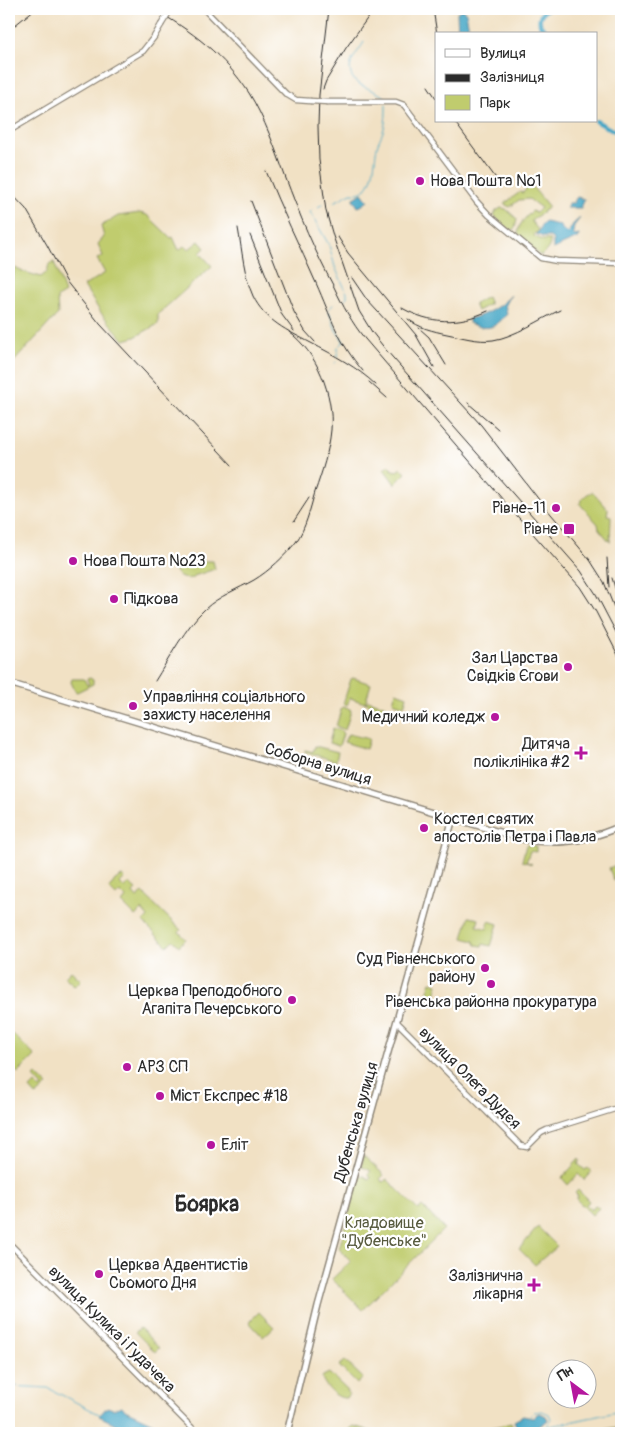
<svg xmlns="http://www.w3.org/2000/svg" width="630" height="1442" font-family="Pangolin,sans-serif">
<style>
.green{fill:#c0cc6e;stroke:#767c4c}
.water{fill:#47a7c6;stroke:#396978}
.lines{fill:none;stroke-linecap:round;stroke-linejoin:round}
.stream{stroke:#47a7c6;stroke-width:1}
.river{stroke:#47a7c6;stroke-width:4.5}
.secondary-casing{stroke:#8e8678;stroke-width:7}
.primary-casing{stroke:#8e8678;stroke-width:8}
.secondary{stroke:#fff;stroke-width:4.5}
.primary{stroke:#fff;stroke-width:5}
.rail{stroke:#2b2b2b;stroke-width:1}
.secondary-bridge-casing{stroke:#8e8678;stroke-width:7;stroke-linecap:butt}
.secondary-bridge{stroke:#fff;stroke-width:4.5}
.poi-dot{fill:#b5179e;stroke:#fff;stroke-width:2}
.labels{text-anchor:middle;dominant-baseline:central;stroke-width:4.5;stroke-linejoin:round;paint-order:stroke}
.poi-label{font-size:16px;fill:#2b2b2b;stroke:#fff;text-anchor:start}
.street-label{font-size:16px;fill:#2b2b2b;stroke:#fff}
.park-label{font-size:16px;fill:#585b3f;stroke:#fff}
.district-label{font-size:21px;font-weight:bold;fill:#2b2b2b;stroke:#fff}
</style>
<rect width="100%" height="100%" fill="#fff"/>
<filter id="ink" filterUnits="userSpaceOnUse"><feTurbulence type="fractalNoise" baseFrequency=".02" numOctaves="2"/><feDisplacementMap in="SourceGraphic" scale="10" xChannelSelector="R" yChannelSelector="G"/><feConvolveMatrix kernelMatrix="1 2 1 2 8 2 1 2 1" color-interpolation-filters="sRGB"/></filter>
<filter id="wash" filterUnits="userSpaceOnUse"><feTurbulence type="fractalNoise" baseFrequency=".0096" numOctaves="4" result="noise"/><feDisplacementMap in="SourceGraphic" scale="20" xChannelSelector="R" yChannelSelector="G"/><feGaussianBlur stdDeviation="1.12" result="paint"/><feColorMatrix in="noise" values="0 0 0 0 0 0 0 0 0 0 0 0 0 0 0 0 0 1.4 0 .05"/><feComposite in="paint" operator="in"/></filter>
<g filter="url(#wash)">
<rect width="100%" height="100%" fill="#f1e1c4"/>
<!-- green -->
<path class="green" d="M530 184 549 207 531 221 539 231 534 234 535 237 543 240H550C551 247 546 251 541 256 519 238 507 236 532 211L536 213 541 208 529 199 519 200 510 207 504 204 520 192 522 193 526 190 525 188Z
M501 208 506 209 517 219 515 228 513 230H510L494 216 496 211Z
M140 213 147 215 171 238 173 237 179 250 184 246 189 249 199 241 205 248 200 253 212 266 158 314V324L135 337 124 340 101 313 84 286 105 273 97 259 103 256 98 244 104 237 101 226 118 216Z
M54 262 65 293 57 298 58 314 9 367V292L15 268 21 271 41 277 47 272 49 264Z
M487 297 490 304 477 311 474 304Z
M389 465 392 470 397 471 401 468 406 473 395 484 384 469Z
M593 492 608 509 607 515 611 516 610 542 599 529 598 524 580 504C582 498 587 493 593 492Z
M200 561H213L215 569 194 576V578C184 579 179 580 174 569L182 562 192 564Z
M90 678 93 680V684L77 692 75 691 71 682 72 679H84L87 685 89 684 87 679Z
M353 678 371 684 365 703 350 698 347 705 343 704 351 679Z
M396 692 407 696 404 706 393 702Z
M368 700 392 708 391 712 366 703Z
M342 707 350 709 351 711 345 730 336 726Z
M333 728 341 731 343 734 339 746 329 743Z
M348 734 369 739 366 749 344 742Z
M315 746 338 752 336 761 305 752V750L313 752Z
M526 845 536 846V852L530 851 527 860 525 861 532 864 522 861Z
M616 865 621 878 614 881 609 868Z
M122 876 125 878 120 883 124 888 129 884 136 890 133 893 137 898 143 893 181 930 179 932 186 939 179 946 173 940 167 946 143 922 148 917 142 910 135 916 122 903 126 898 120 892 116 896 109 889 115 880Z
M469 917 479 919 477 926 487 929 489 921 498 924 491 946 483 944 482 946 476 945 474 941 463 938Z
M71 971 81 980 75 986 65 977Z
M431 982 438 984 434 999 426 996Z
M13 1034 35 1056 18 1073 9 1064V1037Z
M36 1075 48 1085 36 1096 30 1089 35 1084 40 1089 43 1087 34 1077Z
M364 1156 384 1175 380 1179 383 1182 387 1179 418 1210 422 1206 444 1229 363 1310 332 1279 351 1261 339 1249 358 1177 364 1176 369 1179 371 1177 368 1174 371 1171 361 1166Z
M579 1159 580 1161 578 1164 585 1170 588 1168 591 1172 584 1180 578 1174 568 1185 562 1178Z
M578 1190 589 1201 586 1205 591 1210 596 1205 599 1208 592 1215 576 1199 578 1196 575 1193Z
M538 1227 557 1246 535 1265 519 1249Z
M259 1312 274 1327 263 1337 249 1322Z
M140 1328 159 1348 155 1352 135 1332Z
M345 1361 363 1378 357 1384 339 1366Z
M329 1373 347 1390 349 1394 346 1398C337 1399 325 1387 322 1378L323 1376Z
M511 1423 515 1433H471L473 1432Z
M354 1426 376 1433H344Z
M617 1427H621V1433H587Z"/>
<!-- water -->
<path class="water" d="M463 9 466 13 470 34H458L457 12Z
M362 193 368 201 361 206 358 207 353 199Z
M577 197 584 199V201L581 208H567L568 203H573Z
M580 218 574 226 573 234 575 236 579 235V237C571 242 562 244 556 248L553 249V240L550 237H543L536 234 539 231 541 225 545 222 559 225 564 231 568 233 573 224Z
M511 295 505 304 507 314C494 329 487 331 469 323V319C485 315 499 308 511 295Z
M122 1406 125 1410 162 1427 170 1433H134L99 1416 107 1407 113 1409Z
M540 1413 546 1416 548 1420C539 1428 530 1430 519 1432L514 1421 523 1416 533 1418 537 1414Z"/>
<g class="lines">
<!-- stream -->
<path class="stream" d="M364 42C357 55 341 67 357 83L384 96 386 99
M334 202 351 193C377 197 373 158 378 143 380 138 383 133 384 128 386 121 386 112 386 104
M318 207 323 204
M312 210 310 212 329 245 335 267 347 293V297L345 299
M333 305 328 309 336 330 344 342 342 343
M340 345 341 344
M338 357V347
M335 363 336 362
M9 1386 48 1388 101 1415
M530 1416 534 1412 542 1411 549 1414 551 1419 547 1427
M533 1433 551 1426 621 1411"/>
<!-- river -->
<path class="river" d="M547 9C540 14 538 18 541 27L552 34
M596 121 612 130 621 132"/>
</g>
</g>
<g filter="url(#ink)">
<g class="lines">
<!-- secondary casing -->
<g class="secondary-casing">
<path id="secondary" d="M204 9 286 94 296 100 310 101
M328 102H396L404 105 476 201 489 215 541 258 557 261 621 263
M9 131 143 51 154 37 161 25
M397 1022 521 1146 527 1147 541 1133 547 1130 621 1107
M9 1243 197 1433"/>
</g>
<!-- primary casing -->
<g class="primary-casing">
<path id="primary" d="M9 683 522 839C555 846 590 840 621 826
M287 1433 318 1305 453 818"/>
</g>
<!-- secondary -->
<use href="#secondary" class="secondary"/>
<!-- primary -->
<use href="#primary" class="primary"/>
<!-- rail -->
<path class="rail" d="M153 9C191 30 225 56 249 93 265 119 275 148 285 176 300 216 314 250 334 287 343 306 352 323 365 339L504 501 580 587 596 612 621 661
M329 9 319 95 318 126 319 160 326 211 333 236 359 311 372 332 386 350 581 571 596 594 621 642
M433 9 437 34
M9 30 35 9
M428 86 436 98
M323 89 326 81 346 48 374 9
M454 121 498 181
M266 171C281 209 300 246 316 283 331 317 338 342 363 371
M9 191 26 209 47 245 66 281 100 324 232 465
M251 201 294 312 305 331 315 342
M238 228C242 250 244 276 253 296 265 321 288 331 311 343 334 355 357 367 376 385
M250 235 282 315 294 331
M338 237 348 253 416 335 434 367
M352 278 367 300 481 425 540 501 590 560 604 582 621 625
M402 308C430 324 459 325 488 311
M408 319C419 328 433 331 447 334 462 337 478 342 493 340 514 337 541 319 560 310
M419 328 429 337 446 365
M369 382 387 398
M468 403 498 429
M294 521 309 498
M607 558 609 587
M612 578 621 607
M155 681C169 659 186 626 205 609 219 596 238 589 254 580 269 571 285 556 296 542 306 528 310 509 315 492 322 472 329 451 331 430 334 395 317 352 289 332"/>
<!-- secondary-bridge casing -->
<g class="secondary-bridge-casing">
<path id="secondary-bridge" d="M161 25 171 9
M310 101 328 102"/>
</g>
<!-- secondary-bridge -->
<use href="#secondary-bridge" class="secondary-bridge"/>
</g>
</g>
<!-- markers -->
<g class="poi-dot">
<circle cx="420" cy="181" r="5"/>
<circle cx="556" cy="508" r="5"/>
<rect x="563" y="523" width="12" height="12" rx="2.5"/>
<circle cx="73" cy="561" r="5"/>
<circle cx="114" cy="599" r="5"/>
<circle cx="568" cy="667" r="5"/>
<circle cx="133" cy="706" r="5"/>
<circle cx="495" cy="717" r="5"/>
<path d="M578.5 745.5h5v5h5v5h-5v5h-5v-5h-5v-5h5z"/>
<circle cx="424" cy="828" r="5"/>
<circle cx="485" cy="968" r="5"/>
<circle cx="491" cy="984" r="5"/>
<circle cx="292" cy="1000" r="5"/>
<circle cx="127" cy="1067" r="5"/>
<circle cx="160" cy="1096" r="5"/>
<circle cx="211" cy="1145" r="5"/>
<circle cx="99" cy="1274" r="5"/>
<path d="M531.5 1277.5h5v5h5v5h-5v5h-5v-5h-5v-5h5z"/>
</g>
<g class="labels">
<!-- poi labels -->
<g class="poi-label">
<text x="430" y="181">Нова Пошта №1</text>
<text x="546" y="508" text-anchor="end">Рівне-11</text>
<text x="558" y="529" text-anchor="end">Рівне</text>
<text x="83" y="561">Нова Пошта №23</text>
<text x="124" y="599">Підкова</text>
<text x="558" y="658" text-anchor="end">Зал Царства<tspan x="558" dy="18">Свідків Єгови</tspan></text>
<text x="143" y="697">Управління соціального<tspan x="143" dy="18">захисту населення</tspan></text>
<text x="485" y="717" text-anchor="end">Медичний коледж</text>
<text x="570" y="744" text-anchor="end">Дитяча<tspan x="570" dy="18">поліклініка #2</tspan></text>
<text x="434" y="819">Костел святих<tspan x="434" dy="18">апостолів Петра і Павла</tspan></text>
<text x="475" y="959" text-anchor="end">Суд Рівненського<tspan x="475" dy="18">району</tspan></text>
<text x="282" y="991" text-anchor="end">Церква Преподобного<tspan x="282" dy="18">Агапіта Печерського</tspan></text>
<text x="491" y="1002" text-anchor="middle">Рівенська районна прокуратура</text>
<text x="137" y="1067">АРЗ СП</text>
<text x="170" y="1096">Міст Експрес #18</text>
<text x="221" y="1145">Еліт</text>
<text x="109" y="1265">Церква Адвентистів<tspan x="109" dy="18">Сьомого Дня</tspan></text>
<text x="523" y="1276" text-anchor="end">Залізнична<tspan x="523" dy="18">лікарня</tspan></text>
</g>
<!-- street labels -->
<g class="street-label">
<text transform="translate(318 764) rotate(17)">Соборна вулиця</text>
<text transform="translate(470 1078) rotate(45)">вулиця Олега Дудєя</text>
<text transform="translate(356 1122) rotate(-74)">Дубенська вулиця</text>
<text transform="translate(112 1329) rotate(45)">вулиця Кулика і Гудачека</text>
</g>
<!-- park labels -->
<g class="park-label">
<text x="384" y="1223">Кладовище<tspan x="384" dy="18">"Дубенське"</tspan></text>
</g>
<!-- district labels -->
<g class="district-label">
<text x="207" y="1204">Боярка</text>
</g>
</g>
<!-- margin -->
<rect width="630" height="1442" fill="none" stroke="#fff" stroke-width="30"/>
<!-- legend -->
<rect x="435" y="32" width="162" height="90" fill="#ffffff" stroke="#aaaaaa"/>
<rect x="445" y="49" width="25" height="8" fill="#ffffff" stroke="#aaaaaa"/>
<text x="480" y="58" font-size="15" fill="#2b2b2b">Вулиця</text>
<rect x="445" y="74" width="25" height="8" fill="#2b2b2b" stroke="#aaaaaa"/>
<text x="480" y="82" font-size="15" fill="#2b2b2b">Залізниця</text>
<rect x="445" y="95" width="25" height="15" fill="#c0cc6e" stroke="#aaaaaa"/>
<text x="480" y="108" font-size="15" fill="#2b2b2b">Парк</text>
<!-- north arrow -->
<g transform="translate(572 1384) rotate(328)"><circle r="24" fill="#ffffff" stroke="#aaaaaa"/>
<path d="M0-4L9 19L0 12L-9 19Z" fill="#b5179e"/>
<text y="-8" font-size="14" font-weight="bold" text-anchor="middle" fill="#2b2b2b">Пн</text>
</g>
</svg>
